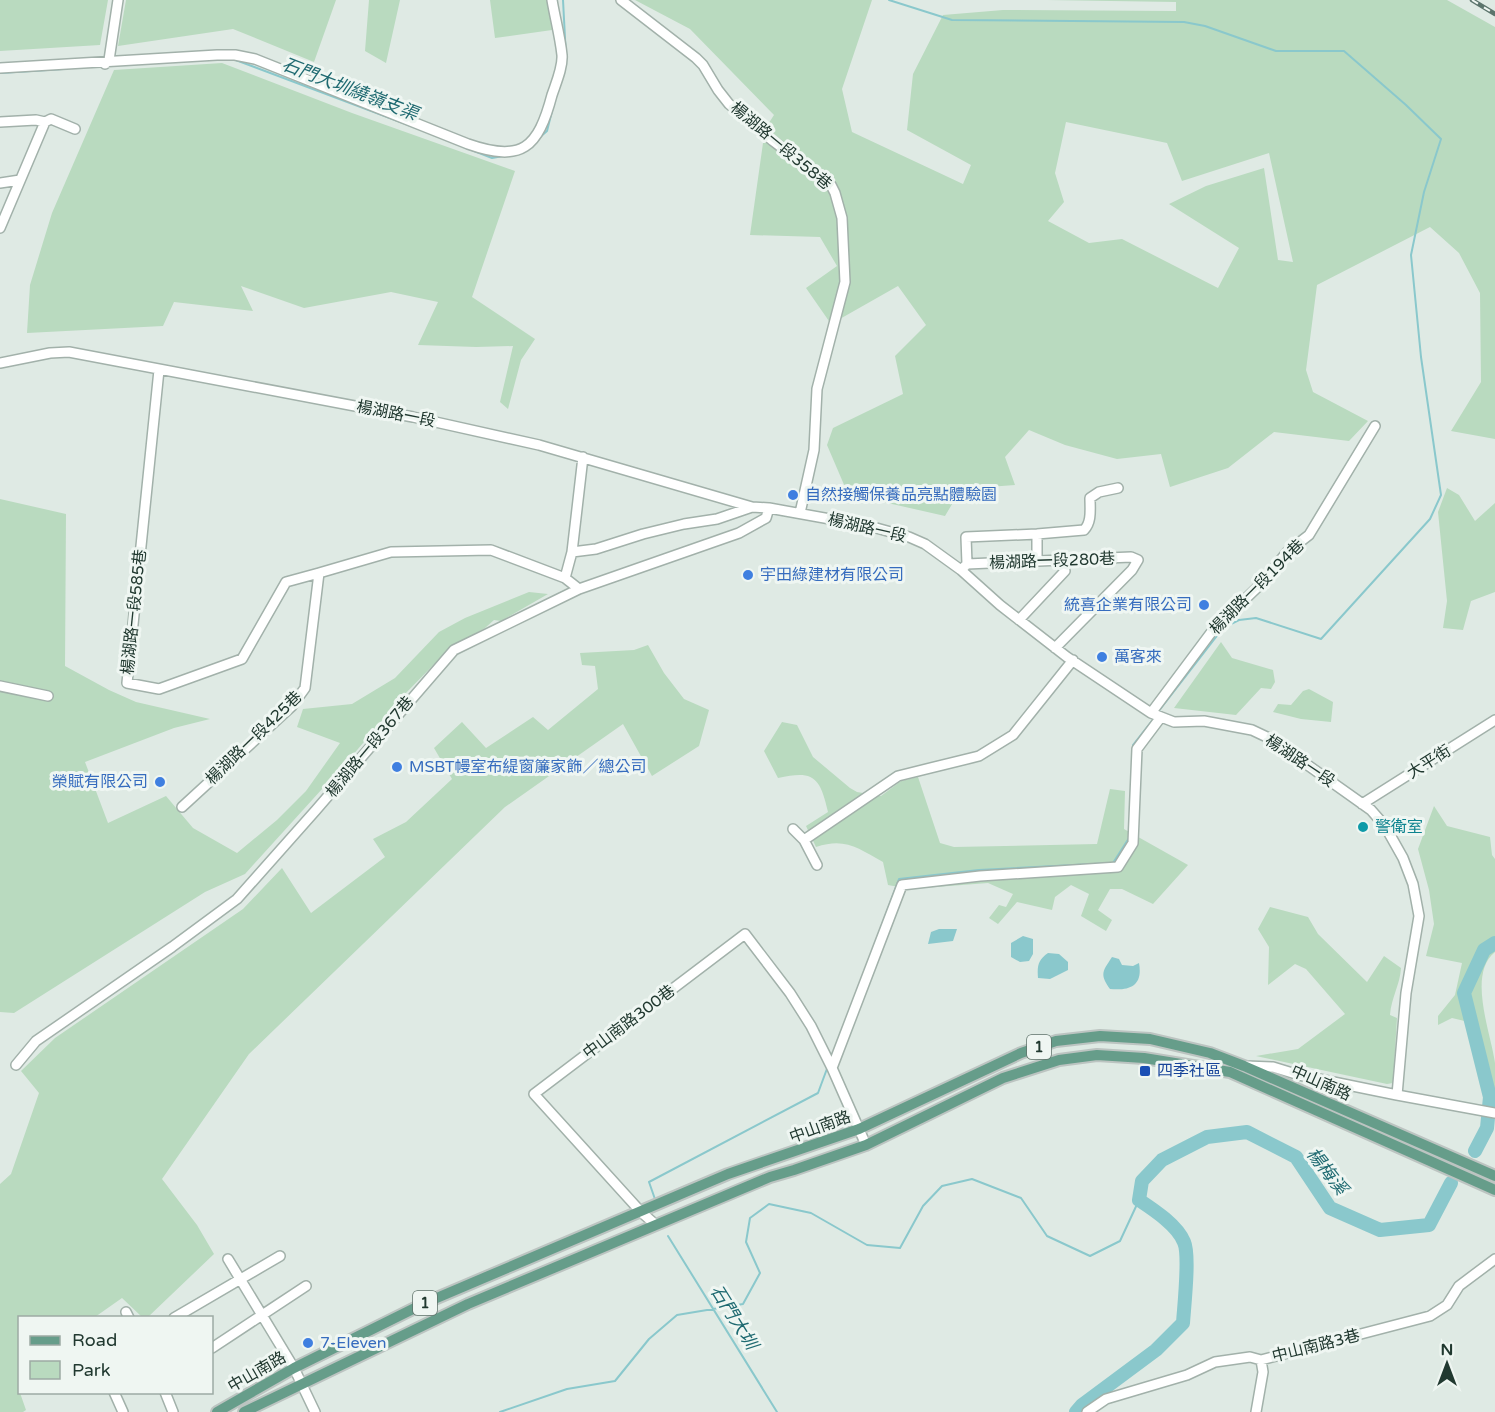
<svg xmlns="http://www.w3.org/2000/svg" width="1495" height="1412" font-family="'Varela Round','Noto Sans TC',sans-serif">
<style>
.green{fill:#b9dabf;fill-rule:evenodd}
.water{fill:#8ac8cc}
.lines{fill:none;stroke-linecap:round;stroke-linejoin:round}
.stream{stroke:#8ac8cc;stroke-width:2}
.river{stroke:#8ac8cc;stroke-width:14}
.minor-casing{stroke:#a2b1aa;stroke-width:12}
.major-casing{stroke:#bcc4c1;stroke-width:14}
.minor{stroke:#fff;stroke-width:9}
.major{stroke:#669d8a;stroke-width:10}
.rail-casing{stroke:#5b746c;stroke-width:4.5}
.rail{stroke:#eff6f2;stroke-width:2;stroke-dasharray:7;stroke-linecap:butt}
.shop-dot{fill:#3f7fe0;stroke:#eff6f2;stroke-width:2}
.culture-dot{fill:#0f9aa8;stroke:#eff6f2;stroke-width:2}
.transit-dot{fill:#1a4fb4;stroke:#eff6f2;stroke-width:2}
.labels{text-anchor:middle;dominant-baseline:central;stroke-width:6;stroke-linejoin:round;paint-order:stroke}
.shield{fill:#eff6f2;stroke:#5f726a;stroke-width:1.5}
.shield-label{font-size:15px;font-weight:bold;fill:#213930}
.street-label{font-size:16px;fill:#213930;stroke:#eff6f2}
.shop-label{font-size:16px;fill:#366cbe;stroke:#eff6f2;text-anchor:start}
.culture-label{font-size:16px;fill:#0d838f;stroke:#eff6f2;text-anchor:start}
.transit-label{font-size:16px;fill:#164399;stroke:#eff6f2;text-anchor:start}
.water-label{font-size:18px;font-style:italic;fill:#1f6a71;stroke:#eff6f2}
</style>
<rect width="100%" height="100%" fill="#dfeae4"/>
<!-- green -->
<path class="green" d="M0 0H108L100 45 0 51Z
M126 0H336L314 62 233 29 118 46Z
M369 0H400L386 63 365 51Z
M490 0H549L552 30 495 38Z
M635 0H872L842 89 852 132 963 184 971 165 907 130 913 74 943 15 1003 10 1176 11V2L1047 0H1447L1495 27V439L1451 431 1481 382 1480 293 1459 253 1430 227 1317 285 1306 370 1313 392 1368 421 1349 441 1274 432 1228 468 1170 487 1161 454 1117 459 1065 445 1029 430 1005 457 1015 485 961 489 945 516 848 494 827 445 833 428 903 394 895 356 926 325 898 286 831 324 806 288 837 266 820 237 750 235 765 129 774 115 690 29ZM1066 122 1167 143 1182 181 1269 153 1293 262 1278 260 1264 168 1206 186 1169 204 1239 248 1218 288 1122 239 1089 243 1048 221 1064 202 1055 173Z
M222 63 352 113 515 171 472 297 535 339 521 360 508 409 500 402 513 346 476 347 418 345 438 302 391 292 304 308 241 286 253 311 174 302 163 326 27 333 30 285 52 213 114 70Z
M1447 488 1459 495 1475 521 1495 503V592L1471 601 1463 630 1443 628 1447 601 1438 512Z
M0 499 66 514 65 666 109 690 136 702 210 719 174 728 85 762 108 823 166 796 193 828 237 853 277 820 306 791 340 743 297 727 303 709 352 704 395 678 439 632 465 618 529 592 548 594 501 621 494 620 485 628 449 649 403 696 352 756 245 874 205 892 14 1013 0 1012Z
M1221 642 1232 658 1273 670 1275 682 1271 689 1261 688 1236 715 1174 708Z
M648 645 664 673 684 699 709 710 699 746 652 776 623 724 505 807 249 1054 162 1179 197 1225 214 1254 148 1317H142L122 1298 95 1317 20 1318 19 1390 26 1410 23 1412H0V1184L11 1174 39 1093 21 1071 55 1038 243 909 282 868 311 913 385 857 373 839 406 822 452 779 434 748 462 722 486 748 533 717 548 730 598 689 595 666 582 665 580 653 634 650Z
M1309 689 1333 702 1331 722 1301 719 1273 712 1278 704 1291 705 1303 691Z
M782 722 797 725 813 757 850 788 857 792 881 796 901 781 918 777 940 843 954 847 1097 844 1110 789 1125 791 1124 829 1188 865 1153 904 1122 889H1110L1098 910 1112 920 1106 931 1081 916 1089 894 1071 885 1055 897 1052 910 1017 902 998 924 989 918 999 905 1006 907 1013 894 988 883 910 889 888 885 883 862C858 848 845 837 816 847L806 826 828 812C820 776 813 770 778 778L764 751Z
M1434 806 1447 826 1490 837 1492 855 1495 859V952C1467 974 1491 1033 1495 1063 1495 1075 1495 1088 1495 1100L1477 1024 1452 1018 1438 1025V1016L1455 995 1462 963 1426 956 1434 924 1429 890 1418 849Z
M1270 907 1308 917 1318 934 1367 982 1384 956 1401 968C1400 985 1391 998 1390 1015L1397 1018 1393 1083 1387 1084 1256 1056 1298 1049 1345 1014 1306 969 1295 964 1268 985 1269 947 1258 929Z"/>
<!-- water -->
<path class="water" d="M939 929H957L953 941 928 944 931 932Z
M1023 936 1033 939V954L1029 961 1020 962 1011 957V943Z
M1048 953 1059 954 1068 962V970L1050 979 1038 978C1037 966 1038 960 1048 953Z
M1112 957 1119 959 1122 965 1133 966 1139 963C1143 985 1131 991 1110 989 1099 974 1103 971 1112 957Z"/>
<g class="lines">
<!-- stream -->
<path class="stream" d="M563 0 566 57
M889 0 952 20 1184 22 1205 26 1276 51H1344L1406 105 1441 139 1424 192 1411 255 1421 357 1441 495 1430 519 1321 639 1256 618 1239 620 1223 628 1158 712
M233 59 419 129
M0 73 63 69
M539 138 547 131 554 103
M469 149 492 158 503 156
M1133 749V745L1155 717
M873 949 899 879 979 870 1113 863 1129 838
M656 1202 649 1182 818 1093 828 1066
M668 1236 777 1412
M500 1412 567 1389 615 1381 649 1339 677 1315 743 1304 760 1273 746 1242 750 1218 769 1204 811 1213 867 1245 900 1248 923 1206 942 1186 972 1179 1021 1198 1047 1236 1090 1256 1120 1241 1139 1200"/>
<!-- river -->
<path class="river" d="M1475 1151 1487 1128 1490 1097 1464 993 1484 950 1495 943
M1076 1412 1082 1405 1156 1350 1183 1323C1184 1307 1190 1255 1184 1242 1177 1225 1154 1210 1139 1200L1142 1181 1162 1160 1207 1137 1247 1132 1296 1157 1330 1208 1380 1230 1429 1225 1451 1183"/>
<!-- minor casing -->
<g class="minor-casing">
<path id="minor" d="M621 0 696 58 703 65 718 90 729 104 773 141 831 185 835 193 842 218 845 282 817 389 814 450 800 513
M105 64 109 60 118 0
M0 68 217 55H235L255 59 468 144C522 163 538 148 552 95 556 83 563 67 562 55 560 36 555 18 552 0
M0 122 36 120 45 122
M0 183 20 180
M0 228 45 122 51 119 75 129
M0 363 50 353 69 352 413 417 539 445 752 507 769 508 869 526 909 537 925 544 961 570 1000 605 1067 657 1151 713 1174 722 1204 721 1252 730 1271 739 1371 810 1385 826 1403 858 1413 884 1419 916 1406 993 1397 1095 1495 1113
M159 370 127 683 159 689 242 659 286 582 319 573
M1037 534V561
M572 552 596 549 643 534 684 524 717 519 752 507
M967 564 1131 557 1138 560 1132 570 1055 648
M963 568 967 564 966 537 1037 534 1084 530C1092 522 1090 509 1090 498L1099 492 1118 488
M565 578 572 552 583 457
M1019 620 1065 571
M0 686 48 696
M1151 713 1213 630 1263 582 1287 552 1309 535 1375 426
M1362 804 1495 720
M182 807 292 706 305 688 319 573 391 552 491 550 565 578 579 589
M793 829 804 840 817 865
M804 840 898 776 979 756 1013 735 1073 660
M16 1065 36 1041 172 947 237 899 316 810 454 650 579 589 739 533 766 518 769 508
M1246 1066 1273 1067 1299 1075 1397 1095
M866 1145 832 1068 902 885 980 876 1118 867 1133 843 1137 749 1161 717
M656 1225 641 1212 534 1094 745 934 790 993 811 1026 832 1068
M228 1259 294 1368 315 1412
M126 1312 129 1318
M174 1318 280 1256
M212 1348 306 1286
M114 1392 123 1412
M165 1392 173 1412
M1087 1412 1106 1399 1187 1375 1215 1362 1250 1357 1261 1360 1430 1316 1447 1305 1459 1286 1495 1259
M1256 1412 1263 1372 1261 1360"/>
</g>
<!-- major casing -->
<g class="major-casing">
<path id="major" d="M217 1412 294 1368 425 1303 728 1174 859 1129 1021 1053 1056 1041 1100 1036 1150 1039 1210 1053 1244 1066 1495 1176
M244 1412 468 1304 770 1177 794 1170 866 1145 1003 1078 1059 1060 1097 1055 1144 1058 1230 1072 1495 1190"/>
</g>
<!-- minor -->
<use href="#minor" class="minor"/>
<!-- major -->
<use href="#major" class="major"/>
<!-- rail casing -->
<g class="rail-casing">
<path id="rail" d="M1472 0 1495 14"/>
</g>
<!-- rail -->
<use href="#rail" class="rail"/>
</g>
<!-- markers -->
<g class="shop-dot">
<circle cx="793" cy="495" r="6"/>
<circle cx="748" cy="575" r="6"/>
<circle cx="1204" cy="605" r="6"/>
<circle cx="1102" cy="657" r="6"/>
<circle cx="397" cy="767" r="6"/>
<circle cx="160" cy="782" r="6"/>
<circle cx="308" cy="1343" r="6"/>
</g>
<circle class="culture-dot" cx="1363" cy="827" r="6"/>
<rect class="transit-dot" x="1139" y="1065" width="12" height="12" rx="3"/>
<g class="labels">
<!-- shield labels -->
<g class="shield">
<rect x="1027" y="1035" width="24" height="24" rx="4.5"/>
<rect x="413" y="1291" width="24" height="24" rx="4.5"/>
</g>
<g class="shield-label">
<text x="1039" y="1047">1</text>
<text x="425" y="1303">1</text>
</g>
<!-- street labels -->
<g class="street-label">
<text transform="translate(781 146) rotate(40)">楊湖路一段358巷</text>
<text transform="translate(396 414) rotate(11)">楊湖路一段</text>
<text transform="translate(867 528) rotate(13)">楊湖路一段</text>
<text transform="translate(1052 561) rotate(-2)">楊湖路一段280巷</text>
<text transform="translate(1257 587) rotate(-45)">楊湖路一段194巷</text>
<text transform="translate(134 612) rotate(-84)">楊湖路一段585巷</text>
<text transform="translate(254 738) rotate(-44)">楊湖路一段425巷</text>
<text transform="translate(370 747) rotate(-50)">楊湖路一段367巷</text>
<text transform="translate(1300 761) rotate(34)">楊湖路一段</text>
<text transform="translate(1429 762) rotate(-32)">大平街</text>
<text transform="translate(629 1022) rotate(-37)">中山南路300巷</text>
<text transform="translate(1321 1083) rotate(24)">中山南路</text>
<text transform="translate(820 1127) rotate(-20)">中山南路</text>
<text transform="translate(1316 1346) rotate(-14)">中山南路3巷</text>
<text transform="translate(257 1372) rotate(-30)">中山南路</text>
</g>
<!-- shop labels -->
<g class="shop-label">
<text x="805" y="495">自然接觸保養品亮點體驗園</text>
<text x="760" y="575">宇田綠建材有限公司</text>
<text x="1192" y="605" text-anchor="end">統喜企業有限公司</text>
<text x="1114" y="657">萬客來</text>
<text x="409" y="767">MSBT幔室布緹窗簾家飾／總公司</text>
<text x="148" y="782" text-anchor="end">榮賦有限公司</text>
<text x="320" y="1343">7-Eleven</text>
</g>
<!-- culture labels -->
<g class="culture-label">
<text x="1375" y="827">警衛室</text>
</g>
<!-- transit labels -->
<g class="transit-label">
<text x="1157" y="1071">四季社區</text>
</g>
<!-- water labels -->
<g class="water-label">
<text transform="translate(350 89) rotate(21)">石門大圳繞嶺支渠</text>
<text transform="translate(1327 1171) rotate(52)">楊梅溪</text>
<text transform="translate(734 1317) rotate(58)">石門大圳</text>
</g>
</g>
<!-- legend -->
<rect x="18" y="1316" width="195" height="78" fill="#eff6f2" stroke="#9daaa4" stroke-width="1.5"/>
<rect x="30" y="1336" width="30" height="9" fill="#669d8a" stroke="#9daaa4" stroke-width="1.5"/>
<text x="72" y="1346" font-size="18" fill="#213930">Road</text>
<rect x="30" y="1361" width="30" height="18" fill="#b9dabf" stroke="#9daaa4" stroke-width="1.5"/>
<text x="72" y="1376" font-size="18" fill="#213930">Park</text>
<!-- north arrow -->
<g transform="translate(1447 1364)" stroke="#eff6f2" stroke-width="4.5" paint-order="stroke">
<path d="M0-4.5L10 22L0 15L-10 22Z" fill="#213930"/>
<text y="-9" font-size="16" font-weight="bold" text-anchor="middle" fill="#213930">N</text>
</g>
</svg>
